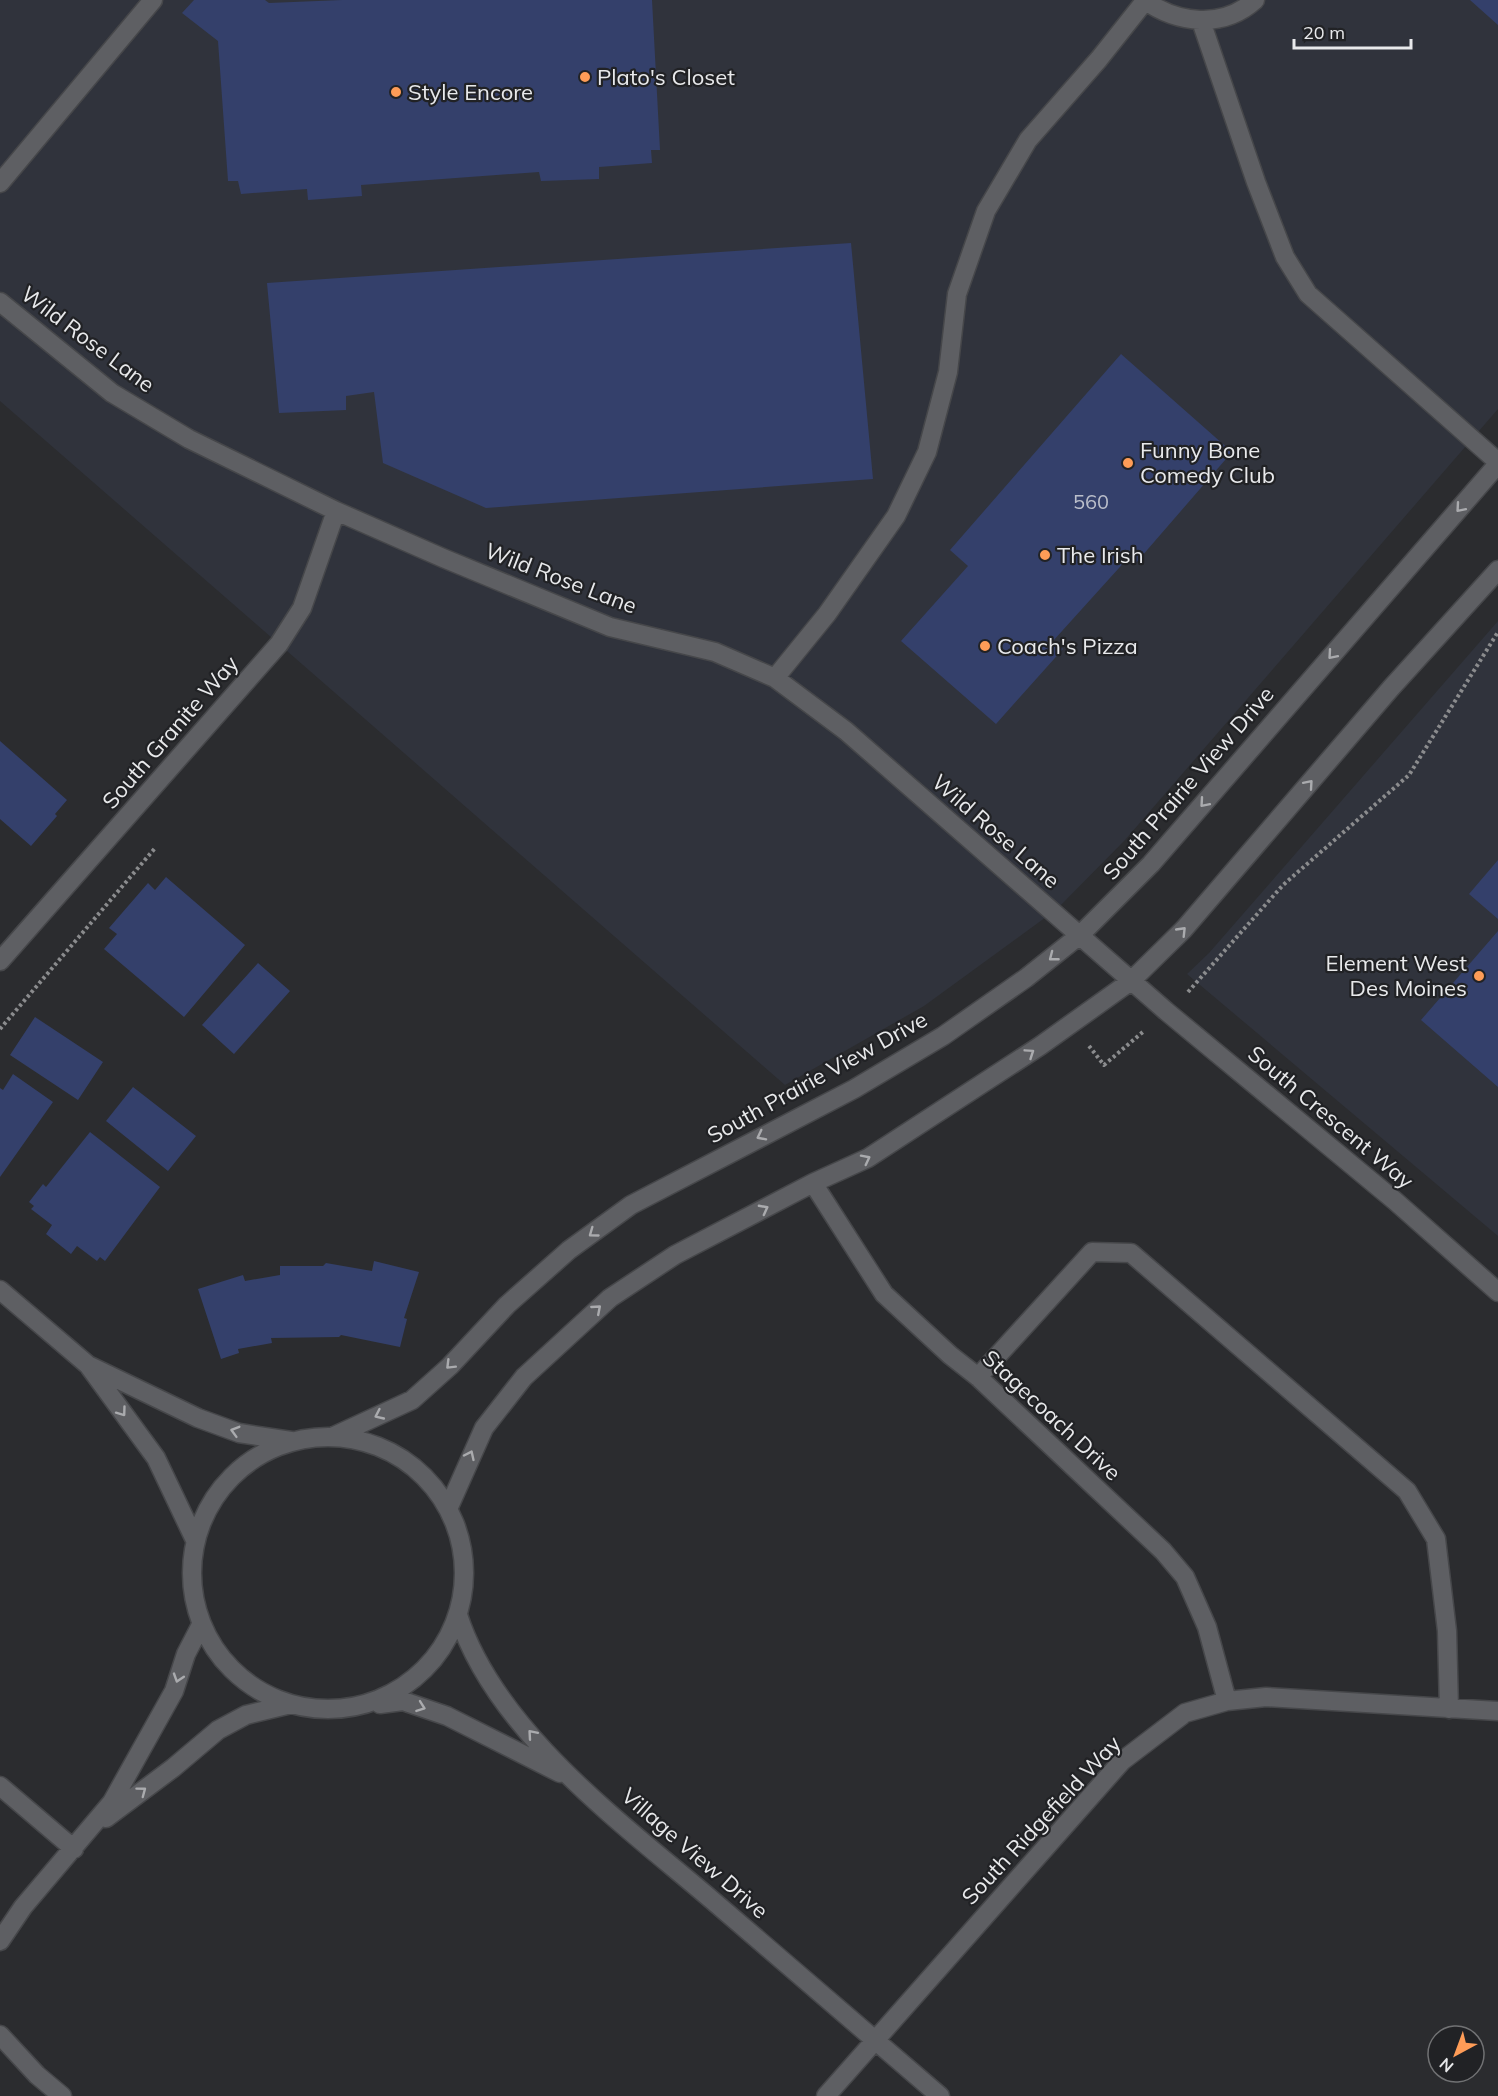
<svg xmlns="http://www.w3.org/2000/svg" width="1498" height="2096" font-family="Mulish,sans-serif">
<style>
.built{fill:#30333c}
.building{fill:#34406b}
.lines{fill:none;stroke-linecap:round;stroke-linejoin:round}
.minor-casing{stroke:#46474a;stroke-width:21}
.path{stroke:#8b8c8e;stroke-width:4;stroke-dasharray:3 3;stroke-linecap:butt}
.minor{stroke:#5e5f63;stroke-width:18}
.oneway{stroke:#aaabae}
.poi-dot{fill:#fe9c57;stroke:#212225;stroke-width:2}
.labels{text-anchor:middle;dominant-baseline:central;stroke-width:4.5;stroke-linejoin:round;paint-order:stroke}
.number-label{font-size:20px;fill:#bbbfcb}
.poi-label{font-size:22px;fill:#e8e9eb;stroke:#212225;text-anchor:start}
.street-label{font-size:22px;fill:#e8e9eb;stroke:#212225}
</style>
<rect width="100%" height="100%" fill="#2b2c2f"/>
<!-- built -->
<path class="built" d="M0 0H1498V409L1125 840 1057 909 924 1006 785 1085 0 401Z
M1498 621V1236L1187 974 1209 953Z"/>
<!-- building -->
<path class="building" d="M194 0H265L269 3 342 0H652L660 150H651L652 163 599 167V179L541 181 539 172 361 185 362 196 308 200 307 189 241 194 238 181H228L218 41 182 13Z
M1470 0H1498V25Z
M851 243 873 479 486 508 383 463 374 392 346 396V410L279 413 267 283Z
M1121 354 1232 452 1135 564 1128 558 1053 641 1063 649 996 724 901 641 968 566 950 550Z
M0 741 67 800 55 814 57 816 31 846 0 819Z
M1498 860V919L1469 894Z
M166 877 245 945 184 1017 104 949 117 934 109 928 148 883 155 890Z
M1498 931V1087L1421 1020Z
M258 963 290 991 234 1054 202 1025Z
M35 1017 103 1062 78 1100 10 1055Z
M13 1074 53 1102 0 1177V1088L3 1090Z
M133 1087 196 1136 168 1171 106 1121Z
M90 1132 160 1187 105 1261 100 1257 97 1261 77 1246 71 1254 46 1234 52 1225 31 1209 34 1206 29 1202 43 1184 46 1187Z
M374 1261 419 1272 404 1318 407 1319 400 1347 341 1335 339 1337 271 1338 272 1343 238 1349 239 1353 221 1359 198 1289 243 1275 245 1281 280 1275V1266H323L326 1263 372 1271Z"/>
<g class="lines">
<!-- minor casing -->
<g class="minor-casing">
<path id="minor" d="M1144 0C1178 24 1223 29 1255 0
M1201 21 1256 182 1285 257 1308 294 1498 462
M0 183 153 0
M0 302 112 393 189 439 336 511 443 558 610 627 715 652 775 678 846 731 1166 1011 1394 1200 1498 1292
M775 678 827 614 896 516 927 452 948 372 957 294 986 211 1028 140 1099 59 1145 1
M0 961 279 644 302 608 336 511
M813 1183 884 1294 950 1355 978 1377 1163 1551 1185 1577 1207 1627 1227 1701
M0 1290 88 1365 156 1458 195 1540
M90 1366 198 1418 239 1433 291 1441
M978 1377 1092 1252 1131 1253 1407 1491 1436 1539 1447 1631 1449 1709
M332 1437 412 1400 450 1366 507 1305 569 1250 631 1205 854 1089 943 1036 1026 978 1080 935 1151 864 1498 464
M192 1573a136 136 0 1 1 272 0a136 136 0 1 1-272 0Z
M448 1509 484 1428 524 1377 610 1298 675 1255 813 1183 868 1158 1040 1046 1131 981 1184 929 1391 688 1498 570
M458 1615C495 1731 622 1823 712 1900 788 1965 864 2030 940 2096
M380 1704 403 1701 447 1716 560 1773
M0 1786 74 1849
M106 1818 173 1768 218 1730 246 1715 291 1704
M0 1941 23 1907 112 1802 174 1691 186 1654 201 1625
M0 2035 37 2075 62 2096
M826 2096 1122 1761 1185 1713 1227 1701 1266 1697 1498 1711"/>
</g>
<!-- path -->
<path class="path" d="M1188 992 1283 885 1409 775 1498 632
M0 1029 156 847
M1089 1046 1104 1065 1144 1031"/>
<!-- minor -->
<use href="#minor" class="minor"/>
</g>
<!-- one-way arrows -->
<defs><path id="oneway-chevron" d="M-2-3.5L2.5 0L-2 3.5" fill="none" stroke-width="1.6" stroke-linecap="round" stroke-linejoin="round" transform="scale(1.5)"/></defs>
<g class="oneway">
<use href="#oneway-chevron" transform="translate(1460 508) rotate(131)"/>
<use href="#oneway-chevron" transform="translate(1332 655) rotate(131)"/>
<use href="#oneway-chevron" transform="translate(1309 784) rotate(-49)"/>
<use href="#oneway-chevron" transform="translate(1204 803) rotate(131)"/>
<use href="#oneway-chevron" transform="translate(1182 931) rotate(-46)"/>
<use href="#oneway-chevron" transform="translate(1053 957) rotate(142)"/>
<use href="#oneway-chevron" transform="translate(1030 1053) rotate(-34)"/>
<use href="#oneway-chevron" transform="translate(761 1136) rotate(153)"/>
<use href="#oneway-chevron" transform="translate(866 1159) rotate(-27)"/>
<use href="#oneway-chevron" transform="translate(764 1209) rotate(-28)"/>
<use href="#oneway-chevron" transform="translate(593 1233) rotate(144)"/>
<use href="#oneway-chevron" transform="translate(597 1309) rotate(-41)"/>
<use href="#oneway-chevron" transform="translate(450 1365) rotate(135)"/>
<use href="#oneway-chevron" transform="translate(122 1412) rotate(54)"/>
<use href="#oneway-chevron" transform="translate(379 1415) rotate(155)"/>
<use href="#oneway-chevron" transform="translate(235 1431) rotate(-164)"/>
<use href="#oneway-chevron" transform="translate(470 1455) rotate(-65)"/>
<use href="#oneway-chevron" transform="translate(178 1678) rotate(108)"/>
<use href="#oneway-chevron" transform="translate(421 1707) rotate(20)"/>
<use href="#oneway-chevron" transform="translate(532 1734) rotate(-131)"/>
<use href="#oneway-chevron" transform="translate(142 1791) rotate(-37)"/>
</g>
<!-- markers -->
<g class="poi-dot">
<circle cx="585" cy="77" r="6"/>
<circle cx="396" cy="92" r="6"/>
<circle cx="1128" cy="463" r="6"/>
<circle cx="1045" cy="555" r="6"/>
<circle cx="985" cy="646" r="6"/>
<circle cx="1479" cy="976" r="6"/>
</g>
<g class="labels">
<!-- number labels -->
<g class="number-label">
<text x="1091" y="501">560</text>
</g>
<!-- poi labels -->
<g class="poi-label">
<text x="597" y="77">Plato's Closet</text>
<text x="408" y="92">Style Encore</text>
<text x="1140" y="450">Funny Bone<tspan x="1140" dy="25">Comedy Club</tspan></text>
<text x="1057" y="555">The Irish</text>
<text x="997" y="646">Coach's Pizza</text>
<text x="1467" y="963" text-anchor="end">Element West<tspan x="1467" dy="25">Des Moines</tspan></text>
</g>
<!-- street labels -->
<g class="street-label">
<text transform="translate(88 339) rotate(37)">Wild Rose Lane</text>
<text transform="translate(561 578) rotate(21)">Wild Rose Lane</text>
<text transform="translate(170 732) rotate(-49)">South Granite Way</text>
<text transform="translate(1188 783) rotate(-49)">South Prairie View Drive</text>
<text transform="translate(996 831) rotate(41)">Wild Rose Lane</text>
<text transform="translate(817 1077) rotate(-29)">South Prairie View Drive</text>
<text transform="translate(1331 1117) rotate(40)">South Crescent Way</text>
<text transform="translate(1052 1415) rotate(43)">Stagecoach Drive</text>
<text transform="translate(1041 1820) rotate(-47)">South Ridgefield Way</text>
<text transform="translate(695 1853) rotate(41)">Village View Drive</text>
</g>
</g>
<!-- north arrow -->
<g transform="translate(1456 2054) rotate(221)"><circle r="28" fill="#212225" stroke="#717274" stroke-width="1.5"/>
<path d="M0-4.5L10 22L0 15L-10 22Z" fill="#fe9c57"/>
<text y="-9" font-size="16" font-weight="bold" text-anchor="middle" fill="#e8e9eb">N</text>
</g>
<!-- scale -->
<path d="M1294 39v9h117v-9" fill="none" stroke="#e8e9eb" stroke-width="3"/>
<text x="1303" y="39" font-size="18" fill="#e8e9eb" stroke="#212225" stroke-width="4.5" paint-order="stroke">20 m</text>
</svg>
